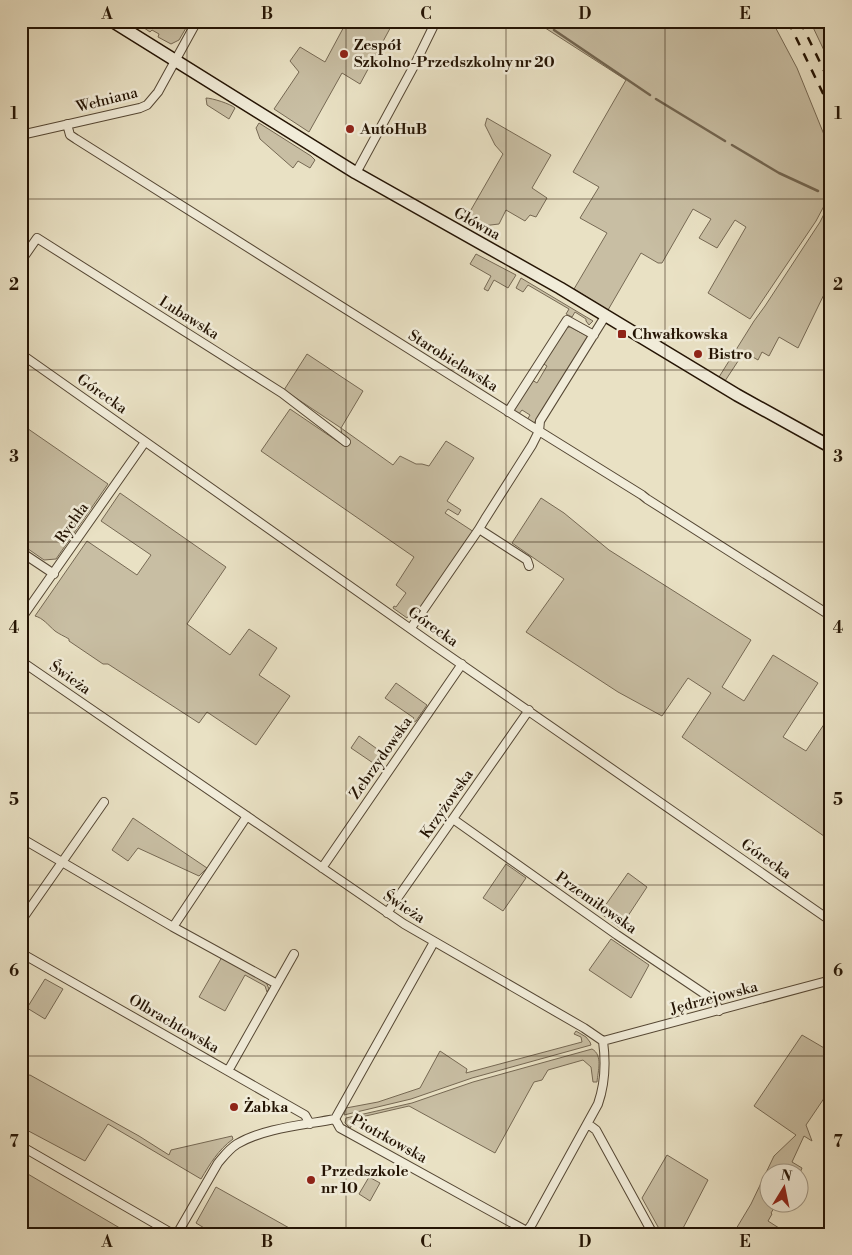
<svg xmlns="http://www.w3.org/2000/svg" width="852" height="1255" font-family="'Libre Bodoni',serif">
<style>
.green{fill:#c8bea3;stroke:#766954}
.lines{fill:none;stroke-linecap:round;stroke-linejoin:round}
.stream{stroke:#726550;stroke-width:2.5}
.street-casing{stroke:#554734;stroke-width:10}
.secondary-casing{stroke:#241404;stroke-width:14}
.street{stroke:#f1ecd9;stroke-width:8}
.secondary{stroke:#f1ecd9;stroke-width:11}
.rail{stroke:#241404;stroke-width:2.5;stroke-dasharray:9 9;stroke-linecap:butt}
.grid{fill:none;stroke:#241404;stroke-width:1;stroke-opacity:0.55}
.poi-dot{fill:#8f2418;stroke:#f1ecd9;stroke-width:2}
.labels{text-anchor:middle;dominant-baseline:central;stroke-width:5;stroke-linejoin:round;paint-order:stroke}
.poi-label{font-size:15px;font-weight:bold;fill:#241404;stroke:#f1ecd9;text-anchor:start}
.street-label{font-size:15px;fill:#241404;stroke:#f1ecd9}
.neatline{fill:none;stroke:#241404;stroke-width:2}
.grid-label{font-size:16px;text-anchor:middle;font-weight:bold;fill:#241404}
</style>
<rect width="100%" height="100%" fill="#e9e1c4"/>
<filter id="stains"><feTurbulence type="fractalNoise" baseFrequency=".004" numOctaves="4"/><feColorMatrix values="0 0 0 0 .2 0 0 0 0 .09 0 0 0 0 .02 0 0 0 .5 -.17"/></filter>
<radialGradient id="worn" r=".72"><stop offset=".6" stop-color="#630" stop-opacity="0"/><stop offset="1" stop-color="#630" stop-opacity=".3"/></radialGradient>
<!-- green -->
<path class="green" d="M129 21H190L179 40 171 44 158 37 159 34 152 30 150 32 137 23Z
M347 21H394L360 84 342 73 309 132 274 109 299 72 290 61 300 47 325 62Z
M541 21H772L797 68 825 137 831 146V185L824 206 816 221 750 319 708 293 746 227 735 220 717 248 699 238 711 219 693 209 662 263H658L641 253 608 310 574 289 607 233 580 218 599 187 573 172 626 80 539 24Z
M810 21H831V65Z
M206 98C212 98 231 104 235 108L229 119 207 105Z
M487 118 551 155 532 188 547 198 536 217 530 215 525 221 506 210 499 224 474 227 464 222 503 154 495 145 485 125Z
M259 123 311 156 315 160 310 168 298 161 293 168 260 139 256 128Z
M831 198V280L798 348 779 337 769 356 762 352 758 360 744 352 725 381 719 377 754 321 765 306 820 222 828 206Z
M476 254 516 275 508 288 494 280 488 291 484 289 491 276 470 264Z
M521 278 593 321 589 325 586 321V319L575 312 572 317 566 314 569 309 528 285 523 292 516 288Z
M570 327 587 336V339L534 423 527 420 530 415 522 410 518 415 514 412V408L532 380 537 383 547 366 542 363 565 328Z
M307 354 363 391 341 428 393 465 400 456 416 464H422L429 466 446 441 474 458 447 501 461 510 458 515 448 509 445 513 474 532 417 613 412 610 407 618 393 608 394 606 396 607 406 593 396 585 414 557 261 451 290 409 343 445 341 428 284 390Z
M21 424 108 484 56 559 44 560 21 544Z
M120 493 226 567 187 624 230 655 249 629 277 648 259 675 290 696 256 745 207 712 199 723 108 664H103L69 641V639C64 636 59 634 55 631 48 625 43 618 35 616L87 541 137 575 151 555 101 521Z
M541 498 564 513 609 550 751 640 722 687 744 701 773 655 818 683 783 737 806 751 831 714V841L682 737 711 693 688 678 662 716 618 692 526 632 564 579 512 543Z
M396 683 427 705 416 721 414 722 411 721 414 718 385 698Z
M359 736 387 756 379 767 351 748Z
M133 818 207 868 199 876 138 848 128 861 112 850Z
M506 864 526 878 503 911 483 898Z
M628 873 647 887 620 928 600 913Z
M611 939 649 965 631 998 589 970Z
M222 957 266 982 269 989 267 992 265 986 245 975 225 1011 199 997Z
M45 979 63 989 45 1019 27 1008Z
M576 1031 586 1037 590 1042 591 1045 472 1078 411 1099 344 1115 346 1108 378 1102 420 1088 440 1051 467 1069 466 1073 582 1042 581 1037 574 1034Z
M802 1035 831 1052V1088L806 1125 812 1141 804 1136 792 1162 802 1168 800 1173 770 1172V1202L777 1203 771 1213 772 1214 768 1221 779 1228 777 1232 781 1234H733L751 1204 774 1156 796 1135 754 1106Z
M592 1049C603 1055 598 1071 597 1082H593L591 1067 583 1060 548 1070 542 1080 534 1082 495 1153 409 1106 357 1118 350 1128 345 1123 346 1118 412 1103 473 1082Z
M30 1075 139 1136 169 1155 171 1150 232 1136 233 1139C218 1150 210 1164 201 1179L108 1124 85 1161 21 1127V1077Z
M667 1155 708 1180 680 1234H662L642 1198Z
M21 1170 130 1234H21Z
M369 1177 380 1183 370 1201 359 1194Z
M216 1187 300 1234H214L196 1223Z"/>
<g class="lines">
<!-- stream -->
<path class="stream" d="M821 21 831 40
M545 25V23
M554 30 650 95
M656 99 725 141
M732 145 779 173 818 191"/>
<!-- street casing -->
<g class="street-casing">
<path id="street" d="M67 124 70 135 76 139 539 431 642 495 647 499 831 616
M21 135 140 108 147 105 158 92 197 21
M356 173 415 64 436 21
M21 261 37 238 282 393 346 442
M21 354 432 644 831 921
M508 412 567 320 594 335
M479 529 527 560 529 566
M21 552 54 574
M21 619 145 442
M411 628 479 529 485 519 532 445 539 431 540 421 606 315
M21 661 404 924 584 1028 603 1041C606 1063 605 1084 598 1104L532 1224 525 1234
M453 819 617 935 715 1001 719 1011
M21 838 173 927 277 984
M322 868 462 664
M387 913 529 710
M21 921 104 802
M173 927 247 816
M21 953 305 1115 310 1124
M603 1041 831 980
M228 1071 294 954
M335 1119 340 1128 532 1234
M335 1119 434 942
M588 1124 596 1130 653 1234
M21 1146 173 1234
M177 1234 218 1163C224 1156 229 1149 237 1144 264 1128 304 1125 335 1119"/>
</g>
<!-- secondary casing -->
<g class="secondary-casing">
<path id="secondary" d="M112 21 356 173 560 288 737 395 831 447"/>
</g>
<!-- street -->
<use href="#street" class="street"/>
<!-- secondary -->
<use href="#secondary" class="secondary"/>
<!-- rail -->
<path class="rail" d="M788 21 831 110
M800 21 831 85"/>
</g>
<!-- grid -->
<path class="grid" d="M187 21V1234M346 21V1234M506 21V1234M665 21V1234M21 199H831M21 370H831M21 542H831M21 713H831M21 885H831M21 1056H831"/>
<!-- markers -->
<g class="poi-dot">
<circle cx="344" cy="54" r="5"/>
<circle cx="350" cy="129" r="5"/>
<rect x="617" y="329" width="10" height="10" rx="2.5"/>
<circle cx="698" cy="354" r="5"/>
<circle cx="234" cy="1107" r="5"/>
<circle cx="311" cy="1180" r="5"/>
</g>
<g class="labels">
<!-- poi labels -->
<g class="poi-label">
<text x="354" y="45">Zespół<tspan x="354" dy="17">Szkolno-Przedszkolny nr 20</tspan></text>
<text x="360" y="129">AutoHuB</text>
<text x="632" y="334">Chwałkowska</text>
<text x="708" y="354">Bistro</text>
<text x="244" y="1107">Żabka</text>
<text x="321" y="1171">Przedszkole<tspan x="321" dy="17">nr 10</tspan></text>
</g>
<!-- street labels -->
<g class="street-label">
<text transform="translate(107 100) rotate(-14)">Wełniana</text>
<text transform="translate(477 224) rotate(29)">Główna</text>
<text transform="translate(189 318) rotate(32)">Lubawska</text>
<text transform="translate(453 361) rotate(32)">Starobielawska</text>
<text transform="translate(102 394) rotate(35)">Górecka</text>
<text transform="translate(72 523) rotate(-55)">Rychła</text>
<text transform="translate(433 627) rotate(35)">Górecka</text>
<text transform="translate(70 678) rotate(35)">Świeża</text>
<text transform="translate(381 758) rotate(-55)">Zebrzydowska</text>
<text transform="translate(447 804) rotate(-55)">Krzyżowska</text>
<text transform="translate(766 859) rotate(35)">Górecka</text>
<text transform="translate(596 903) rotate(35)">Przemiłowska</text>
<text transform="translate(404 907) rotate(33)">Świeża</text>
<text transform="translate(714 998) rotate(-15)">Jędrzejowska</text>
<text transform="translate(174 1024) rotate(30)">Olbrachtowska</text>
<text transform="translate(389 1139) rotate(29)">Piotrkowska</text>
</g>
</g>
<!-- margin -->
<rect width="852" height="1255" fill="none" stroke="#e9e1c4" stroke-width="55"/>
<!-- north arrow -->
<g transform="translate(784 1188) rotate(10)"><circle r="24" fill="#f1ecd9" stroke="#9f9684"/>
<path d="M0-4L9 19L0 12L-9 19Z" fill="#8f2418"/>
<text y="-8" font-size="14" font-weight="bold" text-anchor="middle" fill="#241404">N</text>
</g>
<rect x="28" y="28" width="796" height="1200" class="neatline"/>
<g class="grid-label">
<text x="107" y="19">A</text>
<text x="267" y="19">B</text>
<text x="426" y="19">C</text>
<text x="585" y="19">D</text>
<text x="745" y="19">E</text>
<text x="14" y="119">1</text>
<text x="838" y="119">1</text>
<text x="14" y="290">2</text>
<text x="838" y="290">2</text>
<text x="14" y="462">3</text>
<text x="838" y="462">3</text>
<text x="14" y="633">4</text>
<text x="838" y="633">4</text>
<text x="14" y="805">5</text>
<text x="838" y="805">5</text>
<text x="14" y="976">6</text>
<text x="838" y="976">6</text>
<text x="14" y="1147">7</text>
<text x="838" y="1147">7</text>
<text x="107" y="1247">A</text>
<text x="267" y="1247">B</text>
<text x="426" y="1247">C</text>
<text x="585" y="1247">D</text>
<text x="745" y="1247">E</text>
</g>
<rect width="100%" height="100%" filter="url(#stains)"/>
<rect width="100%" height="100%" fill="url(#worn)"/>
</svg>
